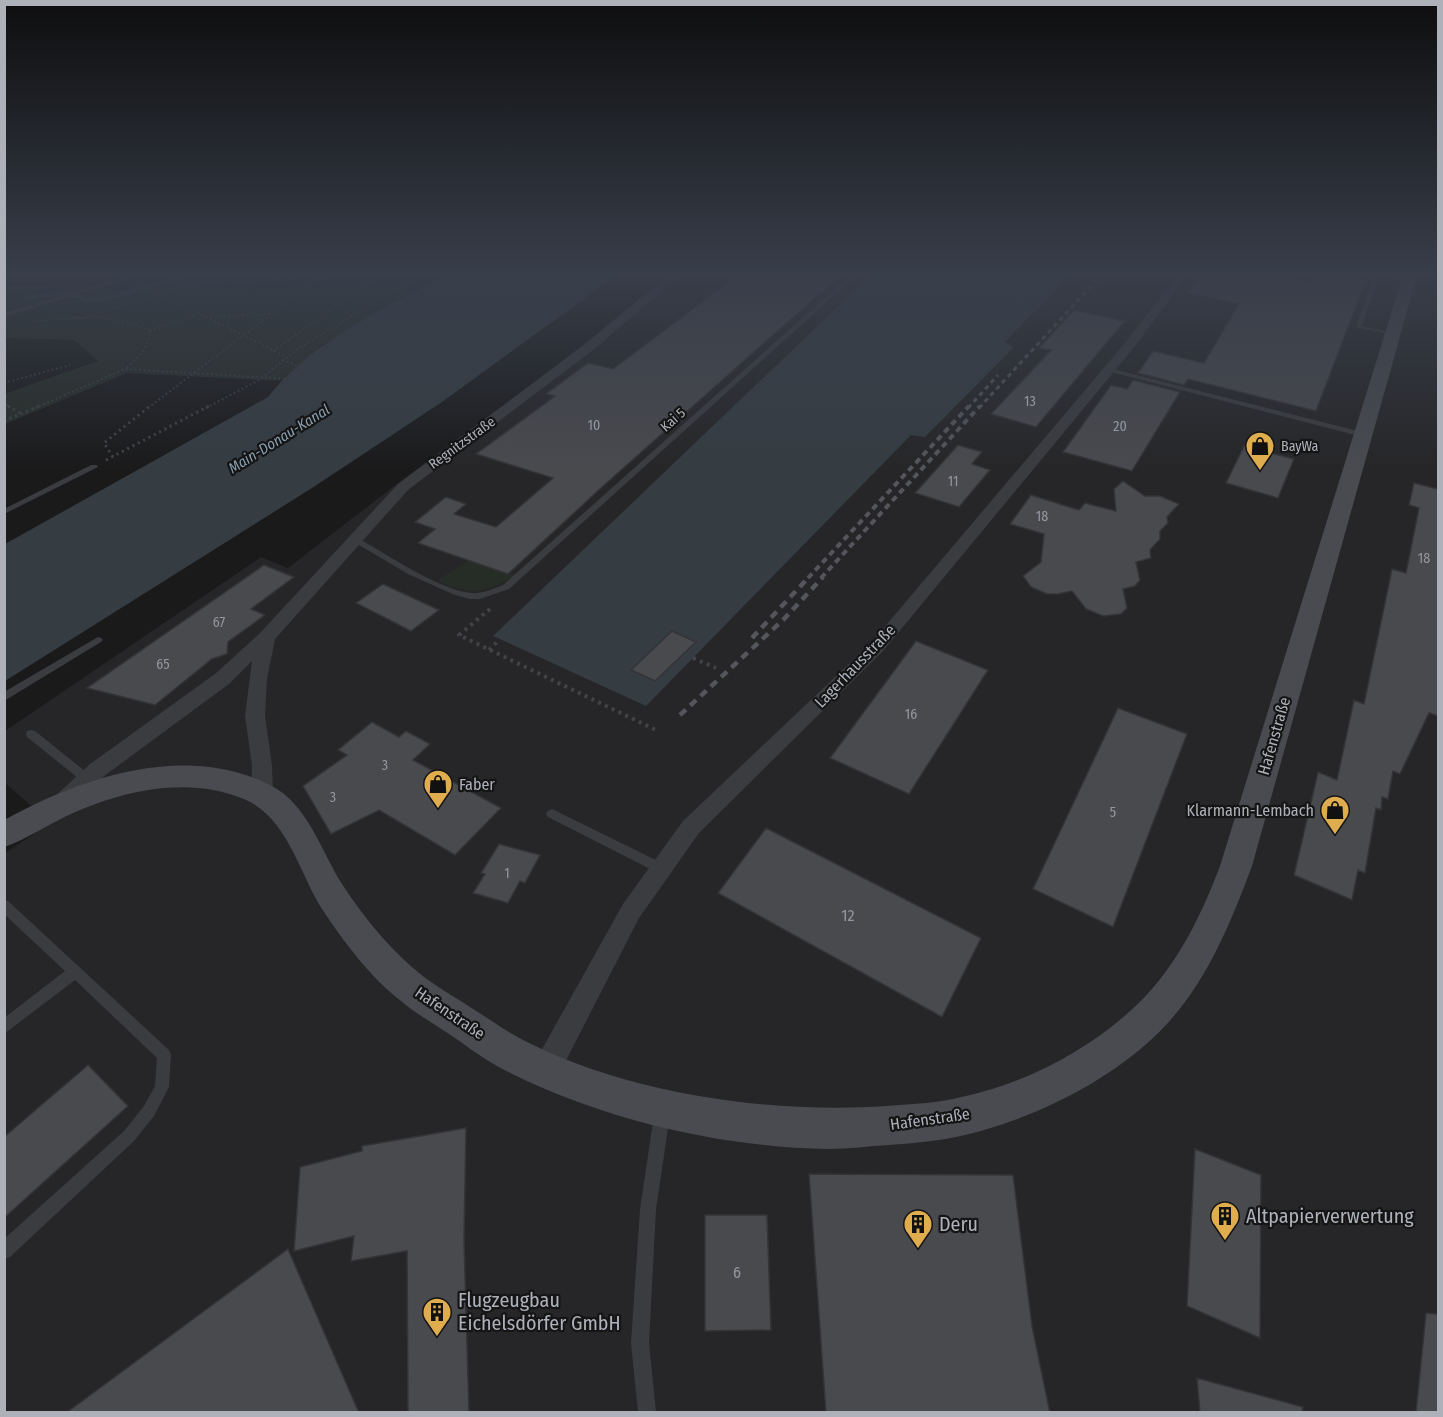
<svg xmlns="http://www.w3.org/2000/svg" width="1443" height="1417" font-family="'Fira Sans Condensed',sans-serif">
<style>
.built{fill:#262628}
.green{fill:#262d27}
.water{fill:#353d43}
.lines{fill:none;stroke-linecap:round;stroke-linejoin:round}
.stream{stroke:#353d43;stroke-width:4}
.building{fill:#494a4e;stroke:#343437;stroke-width:1.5}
.path-far2{stroke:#414347;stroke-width:2;stroke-dasharray:1.5 3;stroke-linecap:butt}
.path-far1{stroke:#414347;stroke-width:3;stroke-dasharray:2 4;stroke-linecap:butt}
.path{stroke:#414347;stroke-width:4;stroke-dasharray:3 4.5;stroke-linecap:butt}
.lane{fill:#3b3c40;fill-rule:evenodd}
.street{fill:#3b3c40;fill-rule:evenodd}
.secondary{fill:#494b50;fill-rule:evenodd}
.rail-far2{stroke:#54565b;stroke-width:3;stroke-dasharray:4.5 4;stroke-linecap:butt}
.rail-far1{stroke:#54565b;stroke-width:4;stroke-dasharray:6 4.5;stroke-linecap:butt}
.rail{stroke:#54565b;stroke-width:4.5;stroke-dasharray:8 6;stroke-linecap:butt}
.labels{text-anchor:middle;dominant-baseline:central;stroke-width:4.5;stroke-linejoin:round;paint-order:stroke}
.number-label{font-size:14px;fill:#95979f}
.far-street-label{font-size:14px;fill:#aeb1ba;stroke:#151516}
.far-poi-label{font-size:14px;fill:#aeb1ba;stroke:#151516;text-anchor:start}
.far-water-label{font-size:15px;font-style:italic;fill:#899fb0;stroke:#151516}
.street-label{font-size:16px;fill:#aeb1ba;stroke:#151516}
.poi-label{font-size:16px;fill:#aeb1ba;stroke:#151516;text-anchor:start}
.near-number-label{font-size:16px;fill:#95979f}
.near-poi-label{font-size:20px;fill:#aeb1ba;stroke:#151516;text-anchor:start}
</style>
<rect width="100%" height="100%" fill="#1a1a1b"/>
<!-- built -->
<path class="built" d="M672 272H1438V1412H5V853L51 823 5 783V731L261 557 288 568 407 476 557 366Z"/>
<!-- green -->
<path class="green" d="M138 272H451L322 345 280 381 127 373 5 424 4 394 98 361 74 340 5 338V286L97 284Z
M469 560 508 574 515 575C488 593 465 596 438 580Z"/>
<!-- water -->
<path class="water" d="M451 272H621L442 402 312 488 5 681V544L268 397C313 339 387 308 451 272Z
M874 272H1073L1005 342 1014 347 925 437 911 435 646 706 493 636Z"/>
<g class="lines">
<!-- stream -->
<path class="stream" d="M25 298 67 293 87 300 103 299 201 272"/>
</g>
<!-- building -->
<path class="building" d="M742 272H844L601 488 508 574 418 543 435 529 415 522 446 497 466 504 454 514 496 527 553 478 476 454 555 396 546 394 588 363 613 369Z
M1202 272H1259L1310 282 1315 272H1323L1366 280 1316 411 1188 379 1184 385 1138 373 1153 351 1204 363 1239 304 1187 293Z
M1074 310 1125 321 1036 427 991 414 1051 350 1039 348Z
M1133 380 1180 392 1132 471 1063 452 1111 385 1127 389Z
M958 445 982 452 972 464 990 470 959 507 915 493Z
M1244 446 1294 459 1278 498 1226 483Z
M1123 481 1145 496H1160L1179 504 1167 517 1168 523 1160 531V539L1150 550 1151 558 1136 562 1140 580 1135 586 1123 589 1127 608 1121 614 1103 616 1086 609 1072 591 1058 594H1047L1031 587 1023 576 1041 562 1044 534 1010 524 1031 495 1079 510 1085 503 1116 511 1114 489Z
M1414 483 1438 489V716L1429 713 1400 774 1393 771 1388 799 1382 797 1381 810 1376 808 1365 873 1358 870 1352 900 1294 875 1318 772 1337 780 1354 700 1364 704 1392 569 1406 573 1419 508 1409 505Z
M264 565 294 577 251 609 265 615 228 642 227 654 212 659 155 705 87 688Z
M383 584 439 610 411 631 356 603Z
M672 631 696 642 655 681 631 670Z
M916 641 988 670 909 794 830 758Z
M1118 708 1187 734 1113 927 1033 889Z
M372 722 399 737 406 731 430 744 413 760 501 808 455 855 379 810 331 834 303 786 347 755 338 750Z
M766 828 981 938 942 1017 718 893Z
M499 844 540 855 525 883 520 881 508 903 473 893 485 874 481 873Z
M88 1065 128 1106 4 1218V1137Z
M466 1128 464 1240 469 1413H408L407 1251 351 1261 354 1236 294 1251 300 1167 362 1151V1146Z
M1195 1149 1261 1175 1260 1338 1187 1306Z
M809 1174 1013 1175 1032 1326 1050 1413H826Z
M705 1215H767L771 1330 705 1331Z
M288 1249 359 1413H66L273 1260Z
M1426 1313 1438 1314V1413H1416Z
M1197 1378 1303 1407 1302 1413H1200Z"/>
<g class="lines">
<!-- path-far2 -->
<path class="path-far2" d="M268 277 291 272
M138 282 286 357
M4 288 50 287
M4 292 32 290
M206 317 270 314
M80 319 195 283 421 274
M33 321C72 318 114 312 150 331 147 348 139 358 126 368
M150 331 197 314
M273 351 385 272
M4 383 70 365
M4 401 9 408
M35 408 125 369 291 379 306 369 283 360
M148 408 326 272
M206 408 257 381 302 346 425 272"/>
<!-- path-far1 -->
<path class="path-far1" d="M8 406 20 413
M4 421 39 406
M113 457 104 443 150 406
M106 460 209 406"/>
<!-- path -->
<path class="path" d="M490 609 459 635 656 730
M489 650 499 640
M693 658 716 668"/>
<!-- lane -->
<path class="lane" d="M854 272H860L509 589 480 599H470L455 595 408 574 349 539 350 537H356C385 553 439 590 471 593 482 594 493 589 503 585Z
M1368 272H1381L1412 279 1409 281 1379 275 1362 326 1395 333V335L1356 327 1374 274Z
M128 276 133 277 4 317V313Z
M1109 368 1366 433 1367 435 1363 437 1107 371 1106 370Z
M91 465H97L98 467 4 514V509Z
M98 637 101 638 103 640 101 642 4 701V692Z
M31 730 35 731 91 776 93 779 91 782H83L27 737 26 734 27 731Z
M552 809 664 864 666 868 664 872 660 873 656 872 548 817 546 814 548 811Z
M4 900 8 901 169 1050 171 1055 169 1087 154 1116 134 1141 10 1257 4 1259V1239L124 1131 144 1106 155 1086 157 1058 75 980 4 1034V1018L65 971 4 914Z
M662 1107 667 1110 670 1115 656 1209 649 1343 656 1412H638L631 1343 640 1209 654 1115 657 1110Z"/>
<!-- street -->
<path class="street" d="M115 272H132L127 275Z
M673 272H684L593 350 408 490 275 639 267 679 265 716 272 765 273 794 270 800 262 802 254 800 251 794 252 765 245 716 252 661 229 684 104 776 69 810 61 813 53 810 50 804 53 798 90 764 215 674 260 633 398 484 585 344Z
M1180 272H1190L1132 350 883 651 699 833 639 918 556 1080 546 1083 536 1080 532 1070 536 1060 623 904 683 821 871 643 1124 344Z"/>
<!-- secondary -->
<path class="secondary" d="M1404 272H1418L1252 866C1229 928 1203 991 1154 1037 1104 1084 1032 1119 965 1135 941 1141 915 1143 889 1145 869 1146 849 1149 828 1149 717 1147 595 1118 497 1066 479 1056 463 1043 446 1032 431 1022 415 1013 401 1001 370 977 344 942 322 909 299 872 287 817 244 799 189 776 125 790 73 813 50 823 28 839 4 847V820C82 777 185 742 270 785 308 804 321 851 342 884 364 918 392 952 424 977 440 989 457 998 473 1009 490 1019 505 1031 523 1040 628 1094 769 1114 886 1106 913 1104 940 1103 966 1096 1024 1083 1083 1053 1128 1013 1173 974 1199 921 1220 866Z"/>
<!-- rail-far2 -->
<path class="rail-far2" d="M968 408 998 375
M979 408 1104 272"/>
<!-- rail-far1 -->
<path class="rail-far1" d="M808 578 969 406
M821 578 980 406"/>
<!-- rail -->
<path class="rail" d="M752 638 809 577
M680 715 784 619 823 577"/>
</g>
<!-- sky -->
<linearGradient id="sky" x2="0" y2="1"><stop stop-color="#0e0e0f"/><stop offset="0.58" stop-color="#383e4a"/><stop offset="1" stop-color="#383e4a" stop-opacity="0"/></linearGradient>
<rect width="1443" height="470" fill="url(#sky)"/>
<!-- icons -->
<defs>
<g id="shop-pin" transform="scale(1.5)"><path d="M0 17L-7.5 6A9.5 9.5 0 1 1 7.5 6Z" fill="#dfac4e" stroke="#151516"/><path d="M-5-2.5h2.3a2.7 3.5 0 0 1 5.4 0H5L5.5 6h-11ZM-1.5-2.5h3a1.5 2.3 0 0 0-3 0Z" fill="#111"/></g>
<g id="building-pin" transform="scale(1.5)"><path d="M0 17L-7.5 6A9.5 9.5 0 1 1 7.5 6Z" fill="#dfac4e" stroke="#151516"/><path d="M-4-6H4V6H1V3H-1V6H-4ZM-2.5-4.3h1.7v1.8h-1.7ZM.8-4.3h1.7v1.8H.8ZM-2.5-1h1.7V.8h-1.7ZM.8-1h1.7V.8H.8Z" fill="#111"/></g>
</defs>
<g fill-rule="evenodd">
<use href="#shop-pin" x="1260" y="446"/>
<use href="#shop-pin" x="438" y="784"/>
<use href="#shop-pin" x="1335" y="810"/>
<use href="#building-pin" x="1225" y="1216"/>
<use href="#building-pin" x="918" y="1224"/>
<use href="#building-pin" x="437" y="1312"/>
</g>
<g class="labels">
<!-- number labels -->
<g class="number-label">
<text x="1030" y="401">13</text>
<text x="594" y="425">10</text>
<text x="1120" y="426">20</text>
<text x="953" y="481">11</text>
<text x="1042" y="516">18</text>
<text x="1424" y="558">18</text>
<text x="219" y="622">67</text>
<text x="163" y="664">65</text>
<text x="911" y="714">16</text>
<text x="385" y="765">3</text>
<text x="333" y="797">3</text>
<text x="1113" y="812">5</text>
<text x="507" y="873">1</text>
</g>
<!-- far-street labels -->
<g class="far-street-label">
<text transform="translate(673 420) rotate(-42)">Kai 5</text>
<text transform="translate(462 443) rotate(-36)">Regnitzstraße</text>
</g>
<!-- far-poi labels -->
<g class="far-poi-label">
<text x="1281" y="446">BayWa</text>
</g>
<!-- far-water labels -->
<g class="far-water-label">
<text transform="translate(279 439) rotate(-32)">Main-Donau-Kanal</text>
</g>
<!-- street labels -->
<g class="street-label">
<text transform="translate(855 666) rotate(-46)">Lagerhausstraße</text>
<text transform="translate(1274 736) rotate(-74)">Hafenstraße</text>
<text transform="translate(450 1013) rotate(34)">Hafenstraße</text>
<text transform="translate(930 1119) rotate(-8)">Hafenstraße</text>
</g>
<!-- poi labels -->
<g class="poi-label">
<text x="459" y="784">Faber</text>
<text x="1314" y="810" text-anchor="end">Klarmann-Lembach</text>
</g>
<!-- near-number labels -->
<g class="near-number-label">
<text x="848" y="915">12</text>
<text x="737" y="1272">6</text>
</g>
<!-- near-poi labels -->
<g class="near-poi-label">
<text x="1246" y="1216">Altpapierverwertung</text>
<text x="939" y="1224">Deru</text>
<text x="458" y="1300">Flugzeugbau<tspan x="458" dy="23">Eichelsdörfer GmbH</tspan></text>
</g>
</g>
<!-- border -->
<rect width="1443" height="1417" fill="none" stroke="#aeb1ba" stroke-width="12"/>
</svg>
